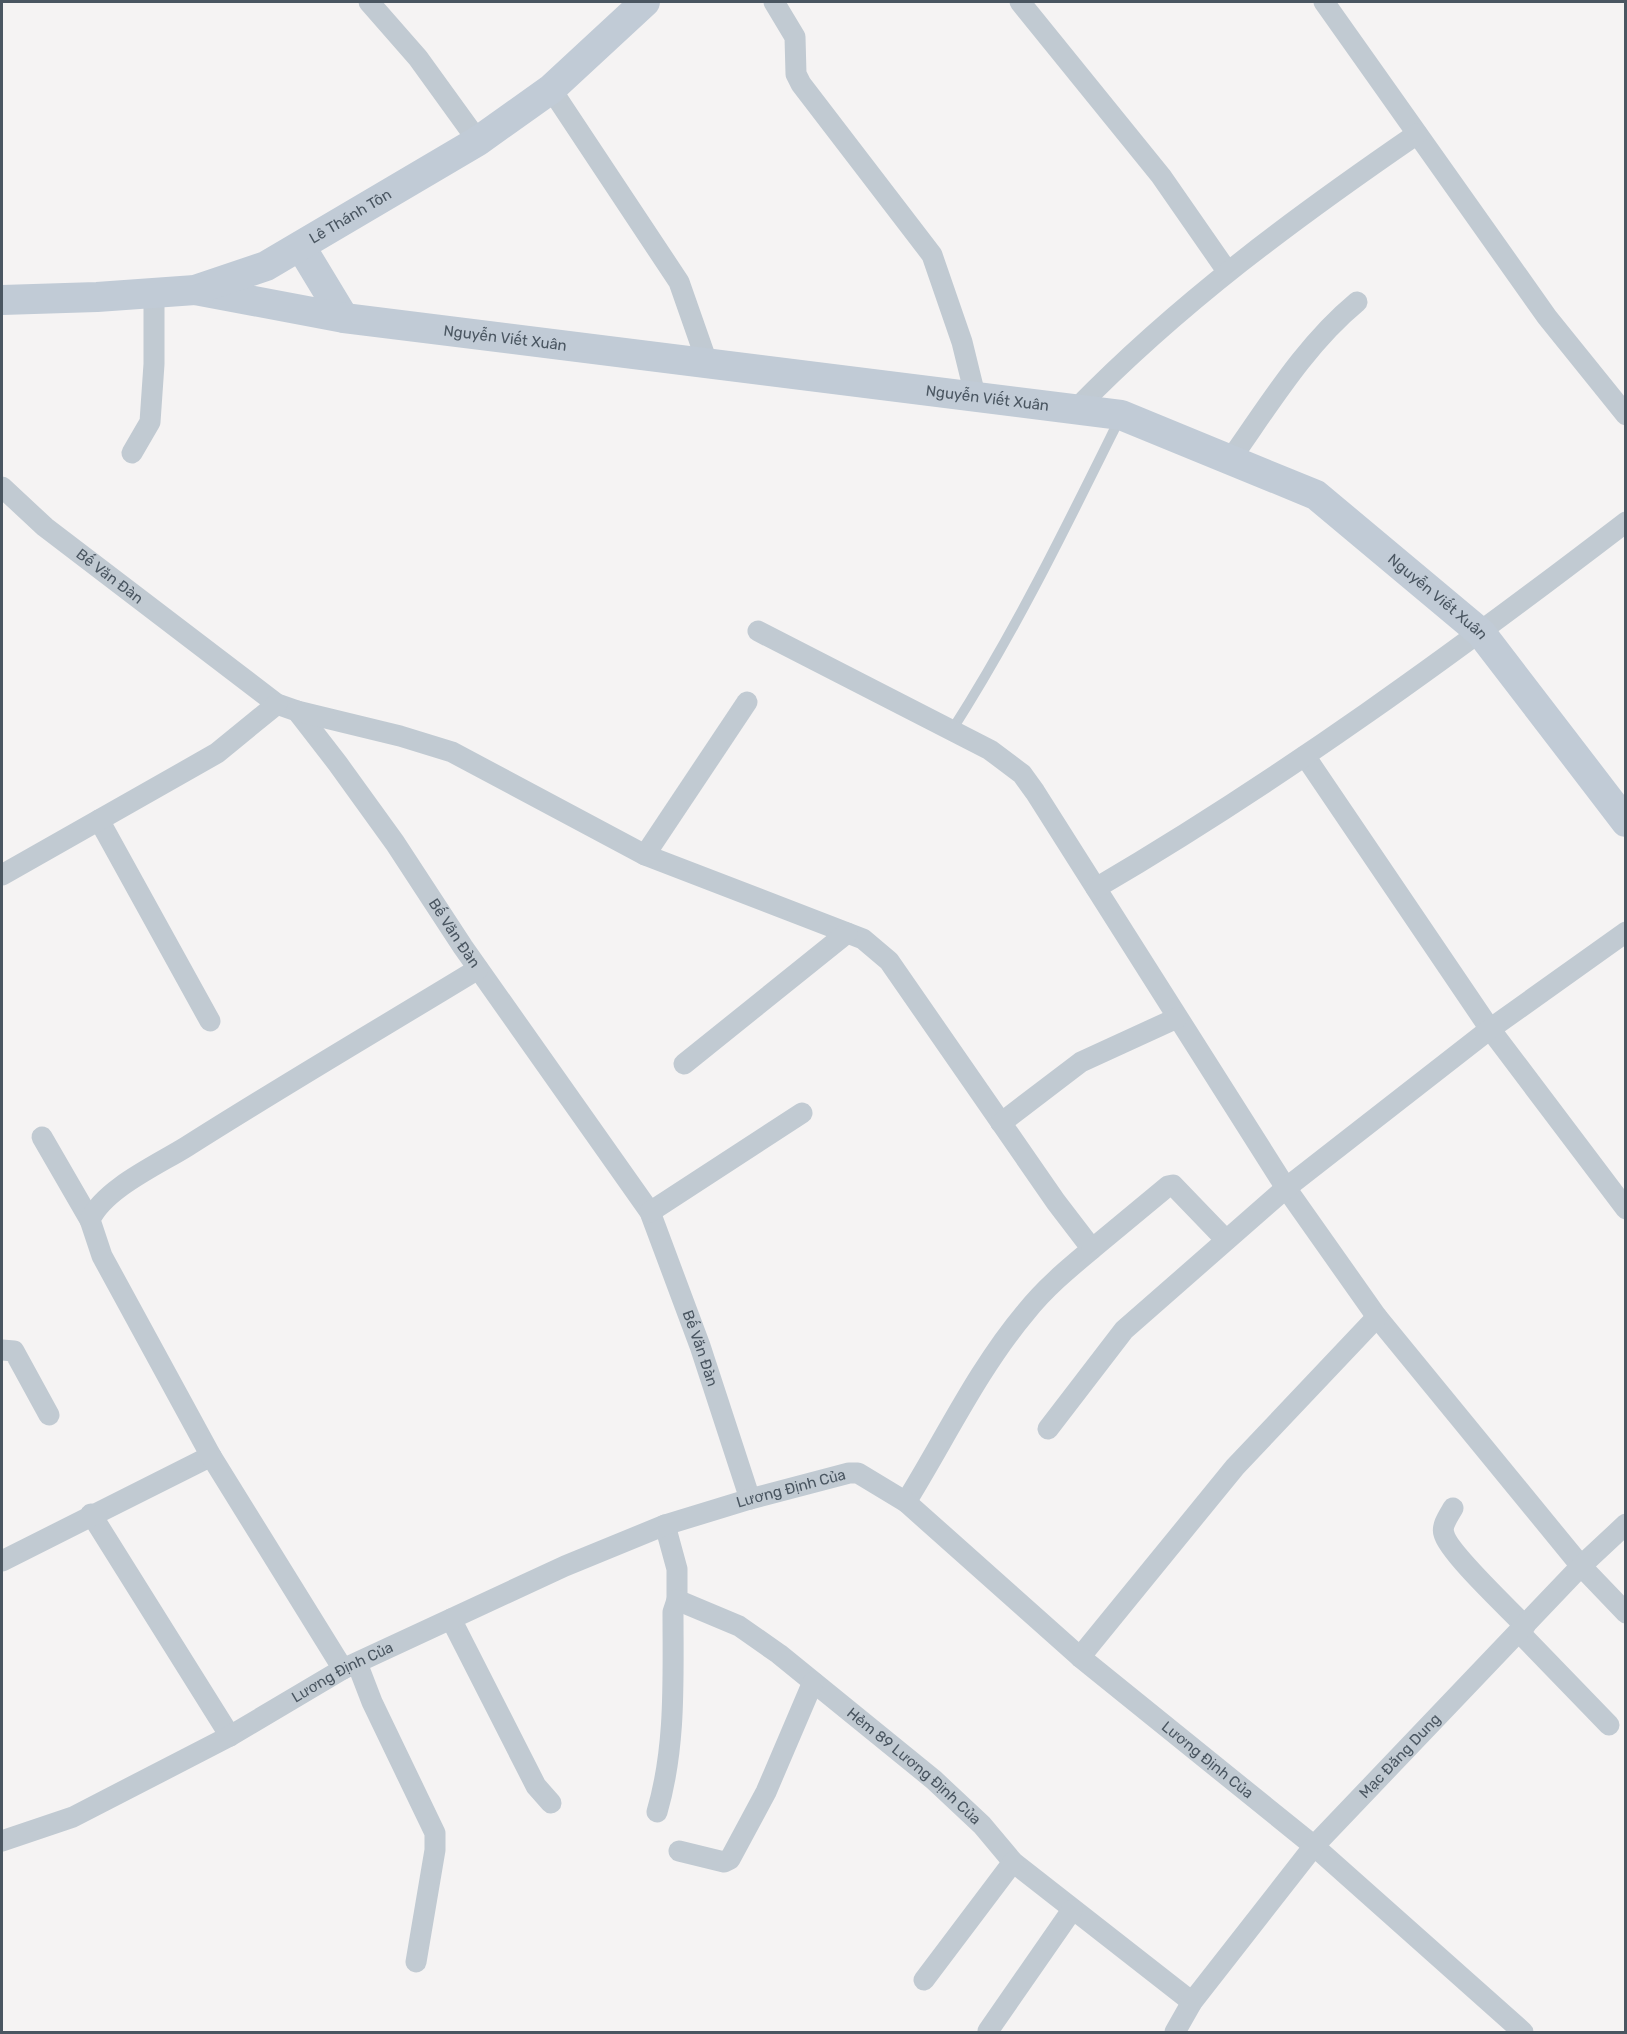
<svg xmlns="http://www.w3.org/2000/svg" width="1627" height="2034" font-family="Rubik,sans-serif">
<style>
.lines{fill:none;stroke-linecap:round;stroke-linejoin:round}
.lane{stroke:#c1cad2;stroke-width:10}
.street{stroke:#c1cad2;stroke-width:21}
.secondary{stroke:#c1cbd6;stroke-width:30}
.labels{text-anchor:middle;dominant-baseline:central;stroke-width:4.5;stroke-linejoin:round;paint-order:stroke}
.street-label{font-size:15px;fill:#4a5661;stroke:#fff}
</style>
<rect width="100%" height="100%" fill="#f5f3f3"/>
<g class="lines">
<!-- lane -->
<path class="lane" d="M952 730C1016 630 1067 525 1120 418"/>
<!-- street -->
<g class="street">
<path d="M369 2 418 58 478 141"/>
<path d="M774 2 795 37 796 74 801 84 932 255 962 342 975 395"/>
<path d="M1020 2 1161 176 1227 271"/>
<path d="M1324 2 1547 317 1626 415"/>
<path d="M551 89 679 282 707 362"/>
<path d="M1076 409C1179 303 1296 217 1417 134"/>
<path d="M132 453 150 422 154 364V293"/>
<path d="M1230 460C1269 405 1305 345 1357 302"/>
<path id="s1" d="M2 487 45 527 277 704 297 711 338 764 395 843 463 947 650 1212 700 1346 750 1499"/>
<path d="M758 631 990 750 1022 774 1035 792 1286 1188 1377 1317 1581 1566 1626 1613"/>
<path d="M297 711 400 736 452 752 645 855 863 939 889 961 1056 1202 1092 1249C1068 1269 1045 1288 1026 1312 978 1369 945 1439 906 1502"/>
<path d="M1305 756 1490 1029 1626 1209"/>
<path d="M99 820 210 1021"/>
<path d="M645 855 747 702"/>
<path d="M2 875 217 753 277 704"/>
<path d="M1096 888C1282 779 1455 653 1626 522"/>
<path d="M684 1064 847 933"/>
<path d="M1001 1123 1081 1062 1177 1018"/>
<path d="M42 1137 90 1220"/>
<path d="M650 1212 802 1113"/>
<path d="M1092 1249 1168 1186 1173 1185 1226 1240"/>
<path d="M2 1350 14 1351 49 1415"/>
<path d="M1048 1429 1124 1330 1286 1188 1490 1029 1626 932"/>
<path d="M1453 1508C1449 1515 1441 1526 1444 1534 1448 1552 1509 1609 1525 1626"/>
<path d="M91 1514 230 1736"/>
<path id="s2" d="M665 1525 677 1569V1600L739 1626 779 1654 934 1780 982 1825 1013 1862 1192 2002"/>
<path d="M2 1561 211 1456"/>
<path d="M451 1619 536 1786 551 1803"/>
<path d="M1519 1632 1609 1725"/>
<path d="M1080 1657 1235 1467 1377 1317"/>
<path d="M357 1663 372 1702 435 1833V1850L416 1962"/>
<path d="M343 1669 211 1456 102 1256 90 1220C104 1189 157 1165 186 1147 282 1086 381 1028 478 969"/>
<path d="M657 1812C676 1747 673 1680 673 1612L677 1600"/>
<path id="s3" d="M2 1841 73 1817 230 1736 343 1669 565 1566 665 1525 750 1499 849 1473H858L906 1502 1080 1657 1314 1846 1523 2032"/>
<path d="M679 1851 724 1862 730 1859 766 1792 813 1682"/>
<path d="M924 1980 1013 1862"/>
<path d="M988 2031 1072 1910"/>
<path id="s4" d="M1175 2032 1192 2002 1314 1846 1581 1566 1626 1524"/>
</g>
<!-- secondary -->
<g class="secondary">
<path d="M301 247 344 318"/>
<path id="s5" d="M195 290 344 318 1121 415 1316 495 1481 633 1626 822"/>
<path id="s6" d="M2 300 97 297 195 290 266 266 478 141 551 89 645 2"/>
</g>
</g>
<g class="labels">
<!-- street labels -->
<g class="street-label">
<text stroke="none"><textPath href="#s6" startOffset="366">Lê Thánh Tôn</textPath></text>
<text stroke="none"><textPath href="#s5" startOffset="314">Nguyễn Viết Xuân</textPath></text>
<text stroke="none"><textPath href="#s5" startOffset="800">Nguyễn Viết Xuân</textPath></text>
<text stroke="none"><textPath href="#s1" startOffset="140">Bế Văn Đàn</textPath></text>
<text stroke="none"><textPath href="#s5" startOffset="1304">Nguyễn Viết Xuân</textPath></text>
<text stroke="none"><textPath href="#s1" startOffset="644">Bế Văn Đàn</textPath></text>
<text stroke="none"><textPath href="#s1" startOffset="1130">Bế Văn Đàn</textPath></text>
<text stroke="none"><textPath href="#s3" startOffset="867">Lương Định Của</textPath></text>
<text stroke="none"><textPath href="#s3" startOffset="381">Lương Định Của</textPath></text>
<text stroke="none"><textPath href="#s4" startOffset="357">Mạc Đăng Dung</textPath></text>
<text stroke="none"><textPath href="#s3" startOffset="1389">Lương Định Của</textPath></text>
<text stroke="none"><textPath href="#s2" startOffset="368">Hẻm 89 Lương Định Của</textPath></text>
</g>
</g>
<!-- border -->
<rect width="1627" height="2034" fill="none" stroke="#4a5661" stroke-width="6"/>
</svg>
